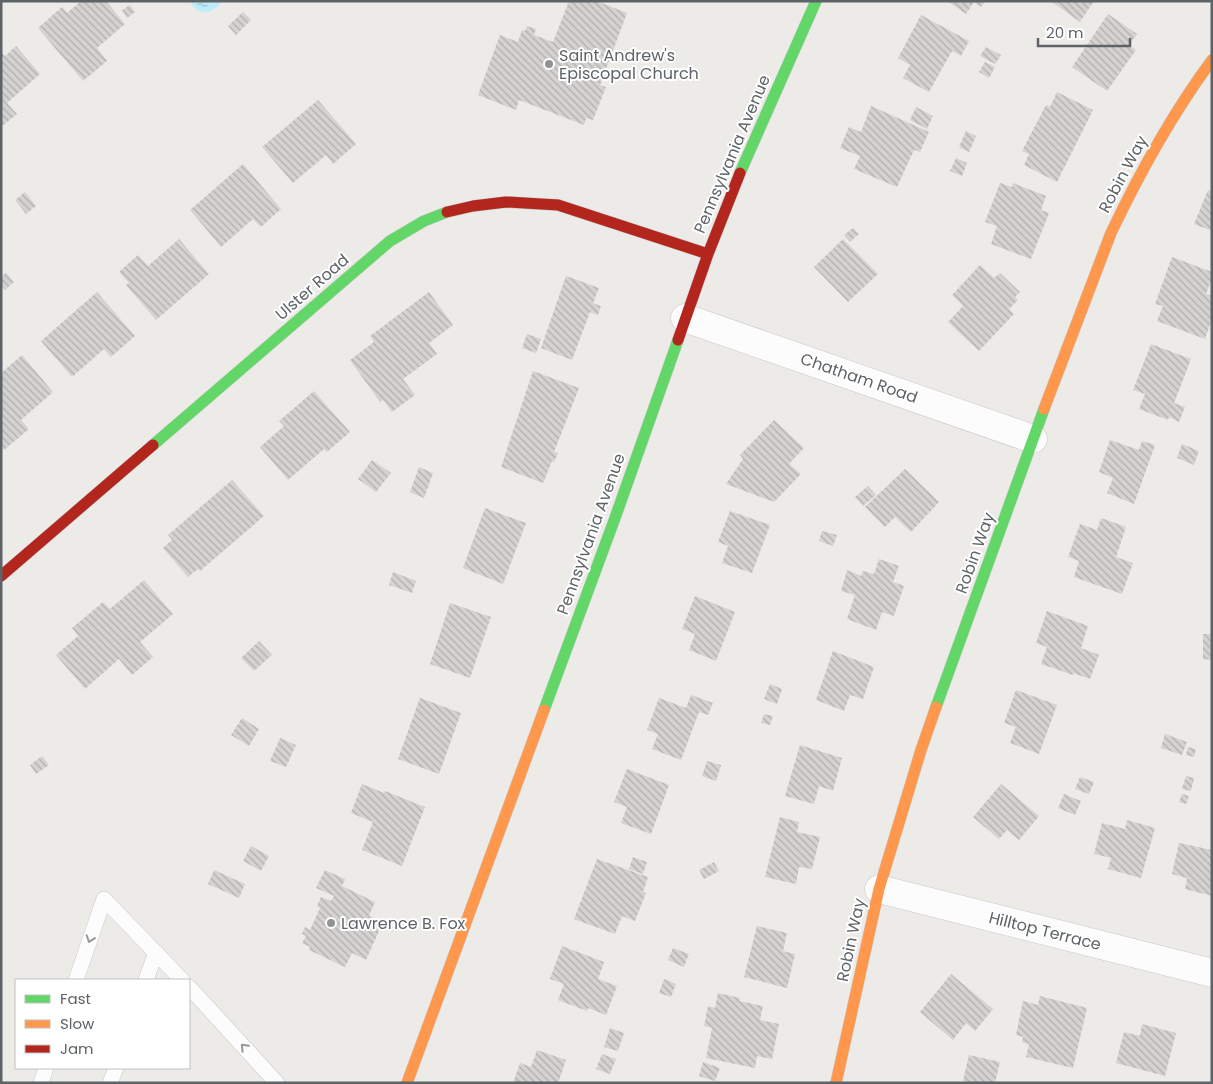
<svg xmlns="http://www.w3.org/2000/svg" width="1213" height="1084" font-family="Poppins,sans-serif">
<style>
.water{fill:url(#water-ripples)}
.building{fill:url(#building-back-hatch)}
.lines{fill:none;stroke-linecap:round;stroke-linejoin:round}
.lane-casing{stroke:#c8c8c8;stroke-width:16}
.street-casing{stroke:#c8c8c8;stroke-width:29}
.fast-casing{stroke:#c8c9c9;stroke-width:12}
.slow-casing{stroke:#c8c9c9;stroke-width:12}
.jam-casing{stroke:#c8c9c9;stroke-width:12}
.lane{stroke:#fcfcfc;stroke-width:15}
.street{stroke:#fcfcfc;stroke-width:28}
.fast{stroke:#63d668;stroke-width:11}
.slow{stroke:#ff974d;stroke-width:11}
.jam{stroke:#b3261e;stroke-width:11}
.oneway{stroke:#95999b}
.poi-dot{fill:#8f9394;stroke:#fff;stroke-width:2}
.labels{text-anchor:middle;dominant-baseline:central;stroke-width:4;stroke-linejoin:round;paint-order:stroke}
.poi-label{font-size:16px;fill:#5d6367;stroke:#fff;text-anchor:start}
.street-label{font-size:16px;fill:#5d6367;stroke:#fff}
</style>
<defs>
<pattern id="water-ripples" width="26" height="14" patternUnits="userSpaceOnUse" patternTransform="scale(1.25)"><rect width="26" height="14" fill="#bbecf8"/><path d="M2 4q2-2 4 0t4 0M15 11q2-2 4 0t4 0" fill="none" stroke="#9bc3cd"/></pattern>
<pattern id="building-back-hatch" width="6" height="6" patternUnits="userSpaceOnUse" patternTransform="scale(1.25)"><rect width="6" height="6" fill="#d5d3d2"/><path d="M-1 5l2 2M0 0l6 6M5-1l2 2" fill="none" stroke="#b0afae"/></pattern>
</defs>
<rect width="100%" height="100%" fill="#edebe8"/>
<!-- water -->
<path class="water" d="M190 1H222C214 14 197 17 190 1Z"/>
<!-- building -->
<path class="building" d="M81 1H106L125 24 97 48 107 61 83 81 38 28 62 7 67 13Z
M569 1H600L599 2 627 13 600 85 606 87 593 120 586 118 584 125 519 100 516 110 478 95 500 35 518 42 522 30 525 31 527 26 536 29 534 35 553 42Z
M947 1H985L981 7 974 2 966 14Z
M1051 1H1094L1080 22Z
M130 5 135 12 127 18 122 10Z
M243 12 251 20 236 35 228 26Z
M1108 14 1137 34 1129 45 1136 50 1107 91 1072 67Z
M921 15 969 41 961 56 952 51 929 92 903 78 910 65 898 58Z
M16 46 40 74 7 103 17 114 1 127V52L5 56Z
M986 47 1001 55 995 64 980 56Z
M985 62 995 67 989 78 979 72Z
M1057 92 1093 110 1057 182 1024 165 1029 154 1022 151 1046 105 1050 107Z
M318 100 356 144 333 164 326 155 293 183 262 147Z
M871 106 929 132 920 152 914 150 897 187 854 169 860 156 840 148 849 127 861 132Z
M916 107 933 116 927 129 910 120Z
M966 131 976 136 969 152 959 147Z
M956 158 967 163 962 176 950 171Z
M243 164 281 209 261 227 253 219 221 247 190 210Z
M1000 183 1012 187 1013 183 1046 196 1041 210 1049 213 1031 259 991 244 997 226 985 222Z
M1208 190 1212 192V231L1194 224Z
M25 192 36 206 26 214 15 200Z
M853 228 859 234 850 242 844 235Z
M179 239 209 274 156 320 126 285 129 283 119 272 138 255 148 266Z
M843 239 878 274 848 302 814 267Z
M1172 257 1212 272V278L1206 294 1212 296V319L1205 339 1157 321 1163 306 1155 304Z
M980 265 994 278 1000 273 1020 292 1015 297 1018 300 1009 309 1014 314 979 351 948 322 963 306 952 295Z
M6 273 14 282 5 290 1 285V277Z
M566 276 599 288 593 303 601 306 598 315 590 312 572 360 541 348Z
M97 292 135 336 111 357 104 349 72 377 41 341Z
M429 292 453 325 429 343 437 354 403 379 415 395 392 412 383 400 380 402 350 360 374 342 370 336Z
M527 334 541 339 536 353 522 348Z
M1151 344 1191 359 1174 403 1185 407 1179 422 1169 417 1168 420 1139 409 1145 394 1133 390Z
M22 355 53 392 21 420 29 429 4 450 1 446V373Z
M533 371 579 388 554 452 558 453 554 462 552 461 543 483 501 467Z
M314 391 350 432 327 452 324 449 288 480 260 447 284 426 279 421Z
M774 420 804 448 789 464 801 474 774 502 726 484 743 459 740 455Z
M1110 440 1139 450 1142 441 1155 445 1134 504 1107 493 1113 478 1099 472Z
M1182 444 1199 451 1194 465 1177 458Z
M372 460 391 473 376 492 358 479Z
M419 467 433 473 424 498 410 492Z
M905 469 939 502 911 532 895 517 885 527 865 507Z
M232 480 264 516 200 571 198 569 188 577 163 548 172 540 168 535Z
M868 486 876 495 863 506 855 497Z
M485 508 526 523 503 584 463 568Z
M730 511 770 525 752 573 722 563 728 546 718 542Z
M1101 518 1126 527 1116 557 1133 563 1122 594 1074 577 1079 561 1068 557 1080 524 1097 530Z
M822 531 837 535 833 546 819 541Z
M879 559 899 566 893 582 904 586 894 616 882 612 876 630 847 619 855 595 841 591 847 570 861 576 863 571 874 574Z
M393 572 416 581 412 593 389 585Z
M144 580 173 614 140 642 153 657 132 675 119 659 85 689 56 655 78 636 72 628 103 602 110 609Z
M695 596 735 612 716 661 689 650 695 634 682 629Z
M450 603 491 617 470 678 430 664Z
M1047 611 1088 626 1081 648 1099 655 1090 679 1073 673V675L1041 664 1047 647 1036 643Z
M1203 634H1212V660L1203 659Z
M259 641 272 655 254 671 241 658Z
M833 651 874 667 863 699 850 695 844 711 816 700Z
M770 684 782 689 777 704 764 699Z
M1016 690 1057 705 1039 754 1010 743 1016 727 1004 723Z
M691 695 713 703 708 715 699 712 681 760 652 749 658 734 647 730 659 698 686 708Z
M420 698 461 713 439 774 398 759Z
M764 714 773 716 770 725 761 723Z
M242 718 259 729 249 746 231 735Z
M1165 734 1187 742 1182 755 1161 748Z
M280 738 296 745 286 767 270 761Z
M800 745 842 758 833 791 819 786 814 804 785 796Z
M1188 747 1196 749 1194 757 1186 755Z
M42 756 49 765 36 774 30 765Z
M707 761 721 765 716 781 702 776Z
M627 769 669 785 651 834 621 823 627 807 614 802Z
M1186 776 1194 778 1191 791 1182 789Z
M1080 777 1094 782 1089 794 1075 789Z
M362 784 384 793 385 791 425 807 402 866 362 850 373 822 351 813Z
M1001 784 1039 816 1019 840 1007 830 999 839 973 817Z
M1064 794 1081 801 1075 815 1058 808Z
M1182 794 1189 796 1186 804 1179 802Z
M780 817 799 822 797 832 820 837 812 869 799 867 796 884 765 877Z
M1127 820 1155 828 1141 878 1108 869 1111 858 1094 854 1102 823 1125 829Z
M1179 843 1212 850V896L1185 889 1187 878 1172 874Z
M251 846 269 856 261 871 243 861Z
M633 857 647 862 643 874 629 869Z
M597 859 648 877 643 892 646 893 635 921 622 916 615 934 574 919Z
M714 862 719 871 704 879 699 870Z
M214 870 245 884 239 898 208 884Z
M325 870 345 879 342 886 375 902 369 916 383 922 366 960 352 953 345 967 309 950 310 947 302 943 306 936 302 934 305 927 310 930 320 908 317 906 321 897 331 901 334 896 316 888Z
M757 926 787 933 783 951 795 954 787 988 744 977Z
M562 946 604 962 598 979 617 986 606 1015 588 1008 587 1011 558 1000 564 984 550 979Z
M673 948 689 954 684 967 668 960Z
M951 974 993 1009 975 1031 966 1023 953 1040 920 1012Z
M664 979 676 984 671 997 659 993Z
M718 993 740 998 739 1001 763 1006 760 1020 779 1024 772 1059 757 1056 755 1068 706 1058 712 1028 704 1026 708 1006 715 1008Z
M1040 996 1087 1008 1073 1068 1026 1057 1029 1044 1022 1042 1023 1037 1016 1035 1023 1001 1038 1005Z
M1142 1024 1176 1033 1165 1076 1116 1063 1124 1032 1140 1036Z
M610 1028 624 1033 618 1051 604 1047Z
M537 1050 566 1060 558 1083H513L520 1063 531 1067Z
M602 1054 616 1059 610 1074 596 1069Z
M969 1055 1000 1062 995 1083H971L963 1081Z
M703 1062 720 1068 715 1081 699 1076Z"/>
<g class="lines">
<!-- lane casing -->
<g class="lane-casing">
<path id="lane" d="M76 980 104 899 182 980
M146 980 156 952
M189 987 277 1083
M41 1083 46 1068
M110 1083 116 1068"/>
</g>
<!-- street casing -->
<g class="street-casing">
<path id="street" d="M685 318 1033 439
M879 889 1212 973"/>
</g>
<!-- fast casing -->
<g class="fast-casing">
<path id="fast" d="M740 173 816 1
M153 445 390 241 424 221 447 212
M936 707 1044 409
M544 710 615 518 678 340"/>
</g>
<!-- slow casing -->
<g class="slow-casing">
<path id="slow" d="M1044 409 1111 233C1140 172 1172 114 1212 60
M407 1083 544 710
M836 1083 879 889 921 750 936 707"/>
</g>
<!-- jam casing -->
<g class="jam-casing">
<path id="jam" d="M447 212 473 206 506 202 558 205 708 254
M678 340 708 254 740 173
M1 576 153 445"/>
</g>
<!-- lane -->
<use href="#lane" class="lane"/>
<!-- street -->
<use href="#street" class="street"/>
<!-- fast -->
<use href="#fast" class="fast"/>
<!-- slow -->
<use href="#slow" class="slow"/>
<!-- jam -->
<use href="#jam" class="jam"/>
</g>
<!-- one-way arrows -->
<defs><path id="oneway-chevron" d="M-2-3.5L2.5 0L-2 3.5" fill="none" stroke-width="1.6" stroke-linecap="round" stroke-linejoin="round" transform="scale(1.25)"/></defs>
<g class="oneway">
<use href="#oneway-chevron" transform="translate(90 939) rotate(109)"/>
<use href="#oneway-chevron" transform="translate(244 1047) rotate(-133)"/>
</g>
<!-- markers -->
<g class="poi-dot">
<circle cx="549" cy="64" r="5"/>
<circle cx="331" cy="923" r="5"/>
</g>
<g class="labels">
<!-- poi labels -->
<g class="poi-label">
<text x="559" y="55">Saint Andrew's<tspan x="559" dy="18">Episcopal Church</tspan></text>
<text x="341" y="923">Lawrence B. Fox</text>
</g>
<!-- street labels -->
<g class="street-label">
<text transform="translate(732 154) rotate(-67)">Pennsylvania Avenue</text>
<text transform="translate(1123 174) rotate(-62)">Robin Way</text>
<text transform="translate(312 287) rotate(-41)">Ulster Road</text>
<text transform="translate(859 378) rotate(19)">Chatham Road</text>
<text transform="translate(591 534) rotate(-70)">Pennsylvania Avenue</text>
<text transform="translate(975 553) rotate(-70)">Robin Way</text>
<text transform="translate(1045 931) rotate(14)">Hilltop Terrace</text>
<text transform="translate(851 940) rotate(-78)">Robin Way</text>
</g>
</g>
<!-- border -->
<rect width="1213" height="1084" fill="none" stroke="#5d6367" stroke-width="5"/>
<!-- legend -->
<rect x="15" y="979" width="175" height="90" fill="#ffffff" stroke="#bec1c2"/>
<rect x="25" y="995" width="25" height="8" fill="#63d668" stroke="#bec1c2"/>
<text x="60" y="1004" font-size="15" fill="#5d6367">Fast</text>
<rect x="25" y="1020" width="25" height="8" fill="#ff974d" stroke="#bec1c2"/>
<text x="60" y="1029" font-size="15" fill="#5d6367">Slow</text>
<rect x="25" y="1045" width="25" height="8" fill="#b3261e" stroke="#bec1c2"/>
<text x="60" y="1054" font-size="15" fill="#5d6367">Jam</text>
<!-- scale -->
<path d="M1038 38v8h92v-8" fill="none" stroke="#5d6367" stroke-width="2.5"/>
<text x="1046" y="38" font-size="15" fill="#5d6367" stroke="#ffffff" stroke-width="4" paint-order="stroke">20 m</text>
</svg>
